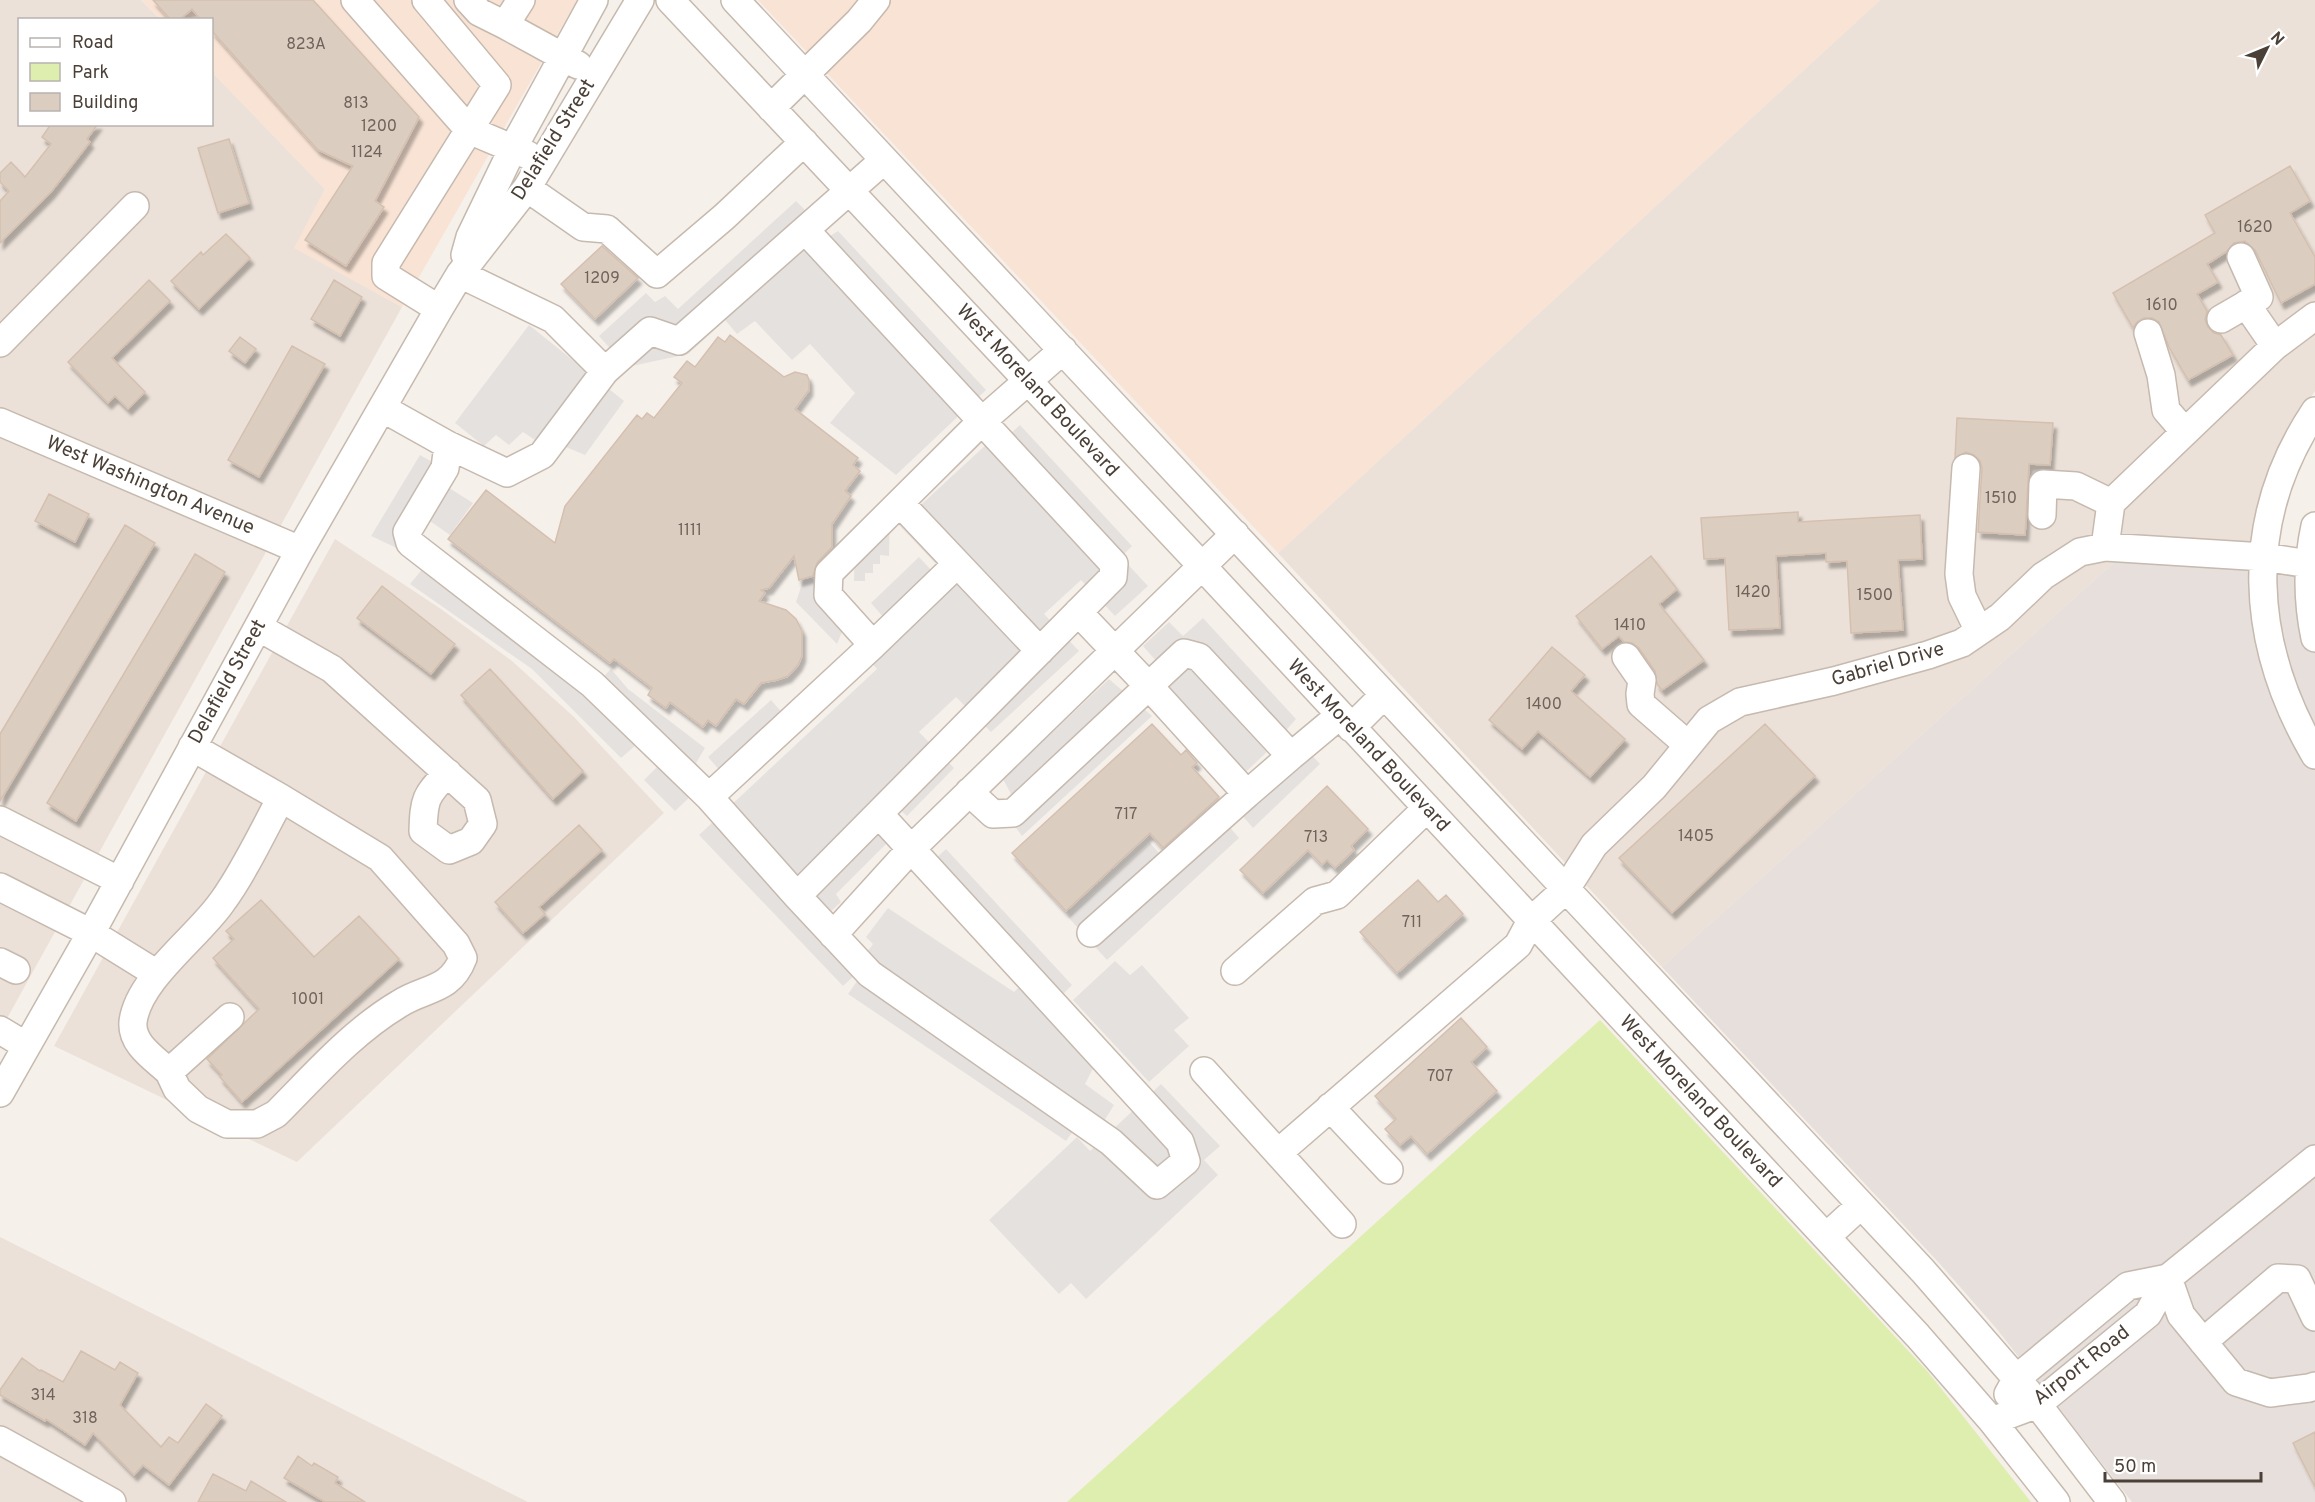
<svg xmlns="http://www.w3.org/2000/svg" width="2315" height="1502" font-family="Overpass,sans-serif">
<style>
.residential{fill:#ebe1d8}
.commercial{fill:#f9e3d4}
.industrial{fill:#e6dfdb}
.green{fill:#ddeeaf}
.parking{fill:#e5e1df}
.building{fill:#dccdc1;stroke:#d5c0b0;stroke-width:1.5;filter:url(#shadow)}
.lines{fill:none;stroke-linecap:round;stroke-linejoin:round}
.minor-casing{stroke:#c6b9ae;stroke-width:30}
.minor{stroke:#fff;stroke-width:27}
.labels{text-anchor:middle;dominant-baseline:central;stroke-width:6;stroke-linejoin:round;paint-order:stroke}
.number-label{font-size:16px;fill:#6f635a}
.street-label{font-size:20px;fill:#4b4037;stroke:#fff}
</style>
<defs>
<filter id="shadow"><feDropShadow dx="3.5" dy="6" stdDeviation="1.5" flood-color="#0004"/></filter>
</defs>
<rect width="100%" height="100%" fill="#f6f0ea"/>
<!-- residential -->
<path class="residential" d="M0 0H141L160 19 20 20V124H212V72L325 189 295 248 402 307 0 1031Z
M1880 0H2315V391L2296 419 2253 567 2120 557 1662 967 1278 553Z
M335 539 441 609 512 661 574 717 664 813 297 1162 54 1046Z
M0 1237 528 1502H0Z"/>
<!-- commercial -->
<path class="commercial" d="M141 0H577L402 307 294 248 325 189 212 72V20L160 19Z
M758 0H1880L1278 553Z"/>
<!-- industrial -->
<path class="industrial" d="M2120 557 2315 573V1502H2132L1996 1328 1940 1264 1662 967Z"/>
<!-- green -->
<path class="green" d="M1600 1020 1928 1372 2031 1502H1067Z"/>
<!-- parking -->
<path class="parking" d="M796 201 824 229 818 235 824 240 838 231 986 390 896 475 830 423 855 393 810 344 792 360 755 321 737 334 725 320 688 354 627 367 599 336 646 293 655 302 665 296 678 309Z
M529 325 624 401 585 455 566 447 558 455 523 432 509 445 496 435 484 446 455 423Z
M1020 425 1132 546 1121 557 1148 586 1115 616 1081 580 1044 614 1079 651 991 732 956 697 919 732 954 768 907 816 896 806 889 813 902 828 836 894 841 902 828 914 862 959 873 944 866 937 888 908 1014 992 1019 987 919 874 946 849 1072 985 1060 997 1103 1049 1085 1084 1114 1105 1093 1139 1076 1127 1066 1141 848 994 860 977 856 974 843 986 699 835 877 669 870 661 884 618 871 603 919 557 932 571 938 566 899 525 1001 431 1007 437Z
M420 455 452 473 446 486 473 503 450 535 427 519 401 550 371 536Z
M890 514 889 556 880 555V564H873V573H865V581H854L855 548Z
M439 549 603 677 611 669 628 689 705 748 696 763 710 778 675 811 644 780 659 765 637 744 621 758 532 669 410 584Z
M806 572 848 617 837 644 796 602Z
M1203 618 1296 719 1269 750 1236 781 1158 696 1192 665 1171 678 1143 646 1169 622 1183 636Z
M1109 679 1152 716 1022 836 1001 807 1012 796 1003 779Z
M771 700 797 730 735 788 708 757Z
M1303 746 1320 764 1253 828 1234 806Z
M1221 817 1239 838 1107 960 1068 917 1150 843 1169 864Z
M1115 961 1130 975 1142 965 1189 1018 1174 1030 1189 1046 1149 1082 1073 1000Z
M1161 1084 1220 1146 1204 1160 1218 1175 1086 1299 1071 1283 1059 1294 989 1220 1077 1137 1090 1151Z"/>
<!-- building -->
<path class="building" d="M153 0H313L419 117 375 201 384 207 346 266 305 240 353 166 318 150 212 31V20H201L192 9 179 20H171Z
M51 124H98L87 139 90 142 51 192 0 243V201L9 191 0 182V173L11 162 25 177 51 144 42 137Z
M229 139 249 203 218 213 198 148Z
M2290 166 2310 201 2290 213 2315 257V284L2281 303 2255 250 2245 241 2234 243 2226 252 2207 264 2218 282 2197 294 2207 311 2205 320 2208 327 2214 333 2221 335 2233 355 2188 380 2169 347 2159 322 2152 318H2144L2137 322 2133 328 2113 293 2215 233 2205 215Z
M226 234 250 258 199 309 171 281 201 252 203 255Z
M602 246 638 278 595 319 561 284Z
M149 280 170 301 112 358 145 392 128 409 115 396 108 403 68 362Z
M334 280 362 297 340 336 311 319Z
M730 335 784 377 795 372 807 375 809 380V390L795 409 858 458 853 465 860 471 845 491 851 496 832 524V547L817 563 813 576 799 580 794 556 769 588 761 590 765 593 759 601 786 610 796 619 802 631V656L798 665 788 676 777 680 761 683 744 704 736 699 716 726 708 720 703 727 670 702 666 708 648 695 652 688 614 659 610 663 448 539 486 490 555 543 565 506 637 415 642 419 647 413 654 418 682 383 674 377 687 361 695 367 718 337 725 342Z
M240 337 256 349 245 363 229 351Z
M292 346 325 364 259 477 228 460Z
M1957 418 2053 423 2050 465 2029 464 2025 535 1978 532 1982 468 1980 461 1974 455 1966 452 1955 458Z
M49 494 89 514 75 542 35 521Z
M1798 512V522L1920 515 1922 559 1898 560 1903 630 1851 633 1847 561 1826 562V553L1776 556 1780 628 1729 630 1725 558 1704 559 1701 518Z
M125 525 155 543 0 801V734Z
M195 554 225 572 76 821 47 803Z
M1651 556 1677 589 1659 604 1704 660 1662 690 1657 684 1655 671 1639 648 1632 643 1624 642 1619 636 1602 649 1576 616Z
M382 586 455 644 431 674 357 618Z
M1552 647 1585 675 1571 691 1625 739 1590 777 1538 731 1522 749 1489 720Z
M490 669 583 771 553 799 461 695Z
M1152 724 1181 755 1186 750 1197 763 1192 767 1219 797 1163 848 1150 833 1066 911 1012 853Z
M1765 724 1815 776 1672 913 1619 858Z
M1327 786 1368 829 1351 846 1354 850 1335 868 1327 860 1322 865 1308 850 1263 893 1240 870Z
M579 825 602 850 539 907 545 914 523 933 495 902Z
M1418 880 1438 902 1446 895 1463 914 1397 973 1360 932Z
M261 900 314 957 359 916 399 959 242 1102 220 1077 222 1075 207 1059 259 1009 213 958 234 939 226 931Z
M1461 1018 1487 1047 1471 1062 1497 1091 1427 1154 1411 1136 1400 1145 1385 1129 1396 1119 1375 1096Z
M81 1351 115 1370 120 1362 138 1373 120 1405 161 1447 169 1437 178 1443 206 1404 222 1416 169 1485 143 1465 134 1475 93 1433 85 1445 46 1419 45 1421 0 1395V1390L22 1358 40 1371 41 1370 63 1382Z
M2315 1432V1487L2293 1443Z
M298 1456 312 1466 314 1463 338 1477 335 1483 365 1502H325L284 1478Z
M213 1474 246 1491 251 1481 286 1502H198Z"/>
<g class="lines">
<!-- minor casing -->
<g class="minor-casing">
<path id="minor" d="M355 0 469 130 528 155
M426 0 497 85 386 263V276L439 309
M468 0 479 12 505 25
M521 0 505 25 578 65
M670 0 1202 566 1918 1336 1992 1421 2056 1502
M735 0 1923 1271 2028 1392 2112 1502
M771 108 859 21 876 0
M527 188 583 227 607 229 657 274 724 217 804 142
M806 231 1114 564 1113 577 797 896 870 974 1111 1142 1157 1185 1186 1161 1180 1142 879 814
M465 255 470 237 513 148 594 0
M460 274 553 319 605 371 650 331 679 341 884 160
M2246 304 2275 346
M2221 319 2259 297 2241 257
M2148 333 2161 375 2166 410 2185 432
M0 343 135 206
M382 408 448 445 507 473 542 455 605 371
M2315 411C2241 522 2250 644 2315 755
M0 422 300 550
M448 445 445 468 407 532 410 543 592 684 709 797 797 896
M1966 468 1959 574 1962 596 1979 631
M900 503 1040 651
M2042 515 2043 484 2076 486 2111 503
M2315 526C2307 563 2307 600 2315 638
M2105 547 2111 503 2275 346 2315 316
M1078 612 1158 696 1247 794 1291 756
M258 627 332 669 477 800 483 824 471 841 449 850 423 831C424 800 425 795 448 773
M873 645 957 564
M1626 657 1642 680 1640 694 1641 704 1688 745
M1351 728 1384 695
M192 747 281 798
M969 792 993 814 1013 813 1184 653 1199 657 1291 756 1339 716
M709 797 873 645 828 595 829 573 982 421 1063 350
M0 820 120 881
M0 887 91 933 157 974
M1091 933 1247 794
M833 935 911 849 1235 534
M0 962 16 970
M1235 971 1315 901 1337 895 1426 809
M0 1030 25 1045
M1204 1071 1342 1224
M169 1072 177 1089 198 1109 227 1124H257L276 1114C315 1075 352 1032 399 1004 425 987 450 992 463 958L456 944 380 858 281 798C263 831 244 872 222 902 198 937 138 979 133 1022 131 1044 154 1058 169 1072L230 1017
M0 1093 91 933 300 550 439 309 460 274 527 188 640 0
M1330 1107 1389 1170
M1278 1153 1518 945 1531 921 1566 889 1594 845 1654 787 1709 720 1740 702 1834 681 1928 655 1962 643 2000 617 2043 576 2080 552 2105 547 2264 557 2315 565
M1826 1237 1861 1205
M2168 1278 2181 1315 2236 1382 2270 1393 2309 1388 2315 1386
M2203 1342 2278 1278 2297 1279 2315 1317
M2008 1394 2017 1378 2128 1286 2168 1278
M1992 1421 2038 1404 2148 1314 2168 1278 2315 1159
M0 1440 112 1502"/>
</g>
<!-- minor -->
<use href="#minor" class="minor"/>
</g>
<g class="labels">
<!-- number labels -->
<g class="number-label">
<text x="306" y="45">823A</text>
<text x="356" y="104">813</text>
<text x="379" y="127">1200</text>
<text x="367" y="153">1124</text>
<text x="2255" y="228">1620</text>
<text x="602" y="279">1209</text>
<text x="2162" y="306">1610</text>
<text x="2001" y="499">1510</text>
<text x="690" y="531">1111</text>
<text x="1753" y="593">1420</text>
<text x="1875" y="596">1500</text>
<text x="1630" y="626">1410</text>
<text x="1544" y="705">1400</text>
<text x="1126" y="815">717</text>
<text x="1696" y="837">1405</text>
<text x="1316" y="838">713</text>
<text x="1412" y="923">711</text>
<text x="308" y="1000">1001</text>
<text x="1440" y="1077">707</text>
<text x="43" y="1396">314</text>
<text x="85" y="1419">318</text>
</g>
<!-- street labels -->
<g class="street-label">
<text transform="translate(554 140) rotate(-58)">Delafield Street</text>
<text transform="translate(1037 391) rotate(47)">West Moreland Boulevard</text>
<text transform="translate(150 486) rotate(23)">West Washington Avenue</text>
<text transform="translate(1888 665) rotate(-16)">Gabriel Drive</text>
<text transform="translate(228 682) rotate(-61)">Delafield Street</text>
<text transform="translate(1368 746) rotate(47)">West Moreland Boulevard</text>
<text transform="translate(1700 1102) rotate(47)">West Moreland Boulevard</text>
<text transform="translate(2082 1366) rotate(-38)">Airport Road</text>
</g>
</g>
<!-- legend -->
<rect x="18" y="18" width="195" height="108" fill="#ffffff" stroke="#b7b3af" stroke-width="1.5"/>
<rect x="30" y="38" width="30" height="9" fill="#ffffff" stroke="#b7b3af" stroke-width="1.5"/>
<text x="72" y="48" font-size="18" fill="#4b4037">Road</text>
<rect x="30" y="63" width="30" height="18" fill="#ddeeaf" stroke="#b7b3af" stroke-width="1.5"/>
<text x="72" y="78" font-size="18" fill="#4b4037">Park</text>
<rect x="30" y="93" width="30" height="18" fill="#dccdc1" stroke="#b7b3af" stroke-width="1.5"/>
<text x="72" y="108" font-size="18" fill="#4b4037">Building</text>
<!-- north arrow -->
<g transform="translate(2267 48) rotate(47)" stroke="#ffffff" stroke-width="4.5" paint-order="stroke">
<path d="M0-4.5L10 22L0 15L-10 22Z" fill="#4b4037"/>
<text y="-9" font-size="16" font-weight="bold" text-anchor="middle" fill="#4b4037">N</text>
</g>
<!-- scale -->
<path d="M2105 1472v9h156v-9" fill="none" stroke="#4b4037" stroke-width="3"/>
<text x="2114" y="1472" font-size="18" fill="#4b4037" stroke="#ffffff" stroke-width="4.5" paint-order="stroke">50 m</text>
</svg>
